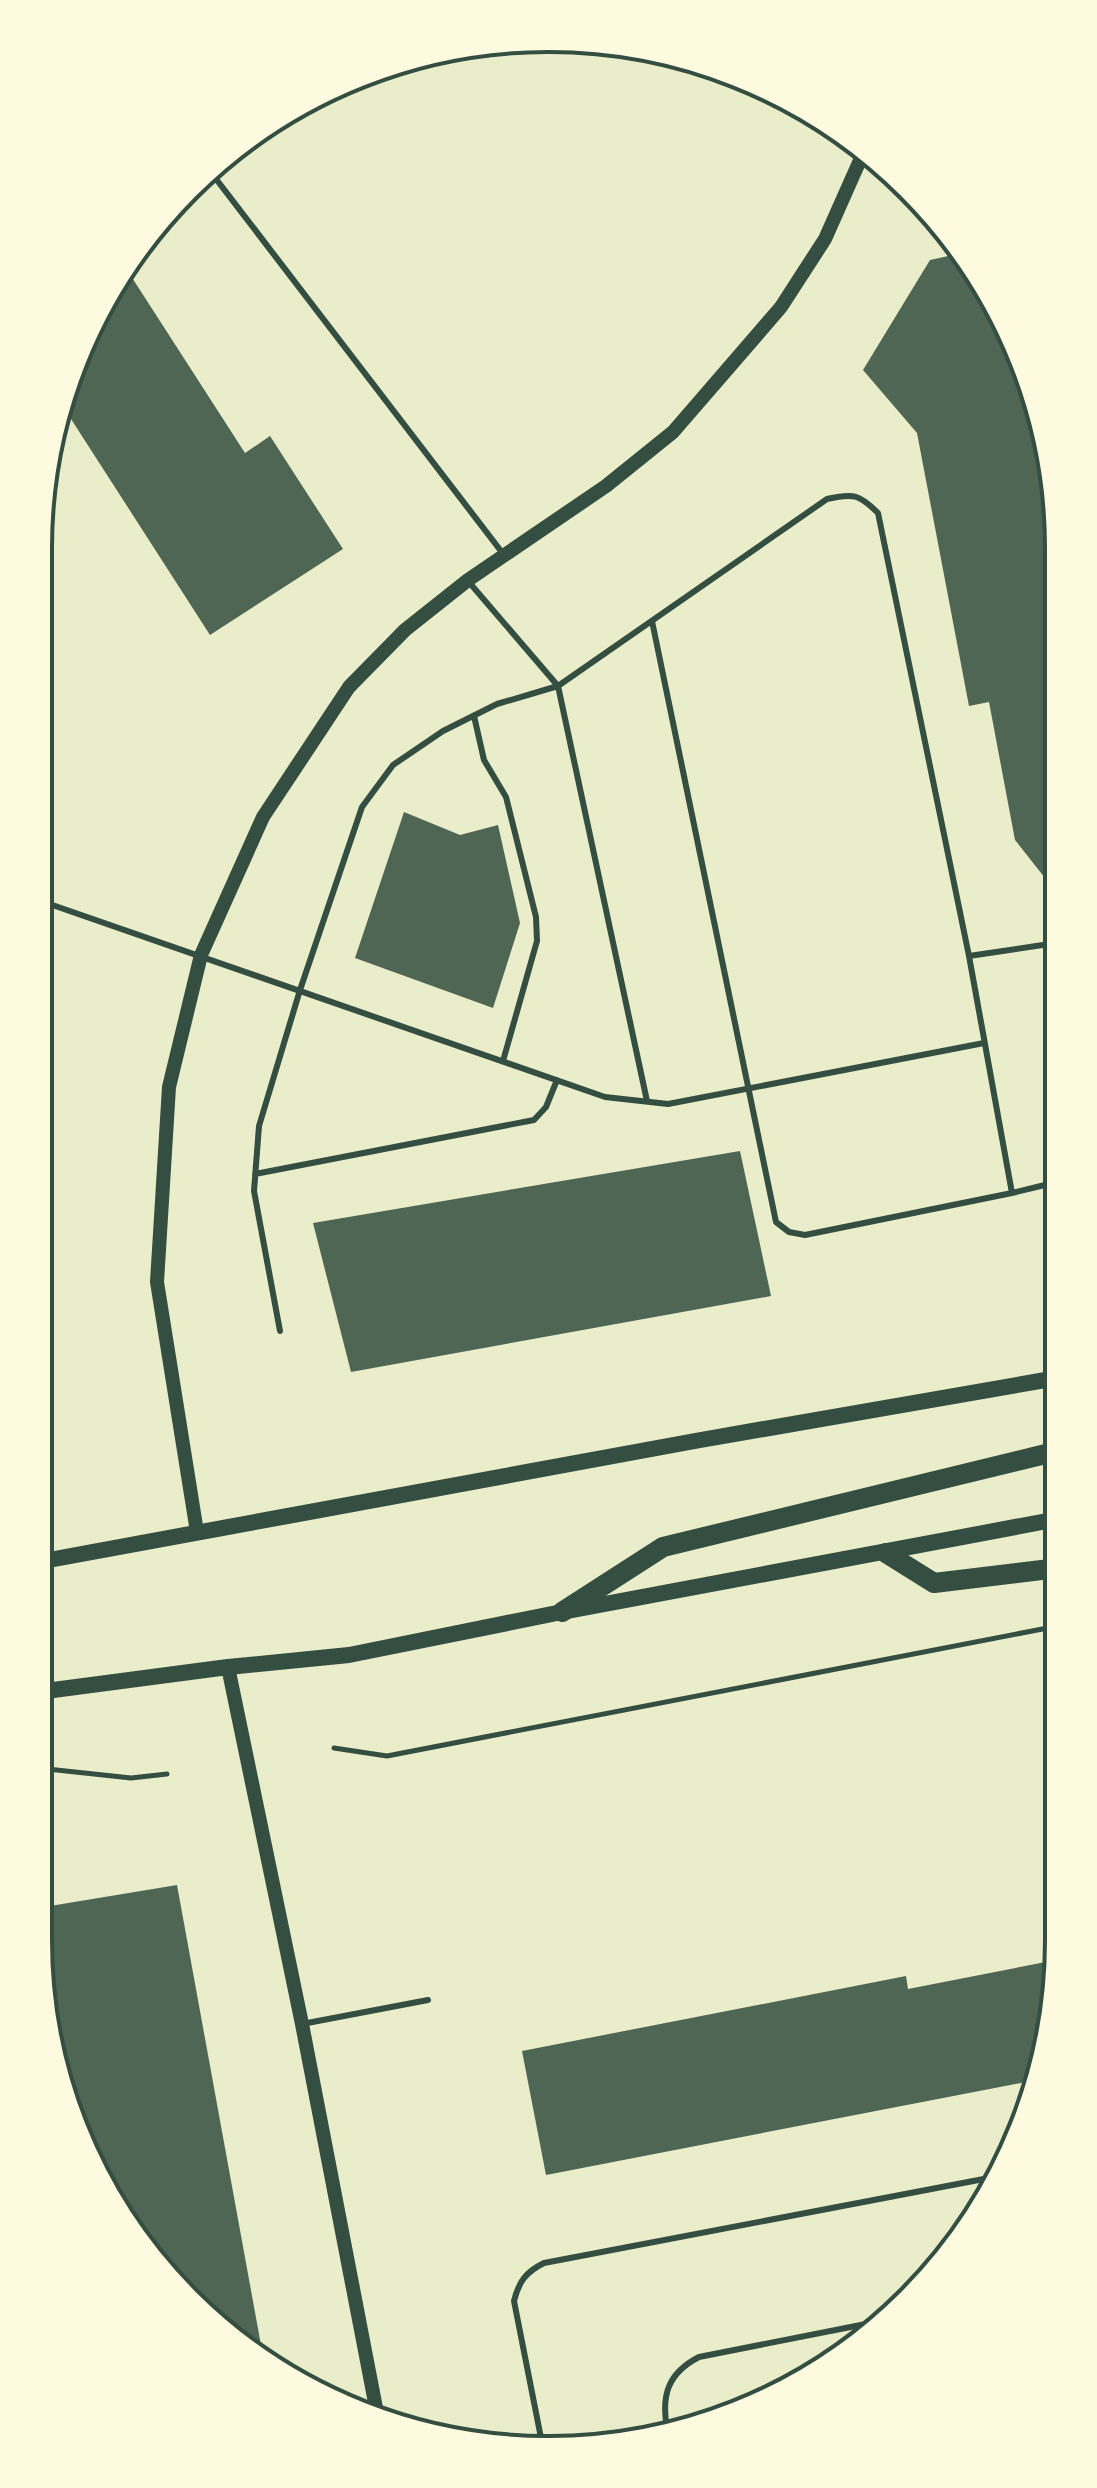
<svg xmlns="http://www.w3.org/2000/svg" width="1097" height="2488" font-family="Raleway,sans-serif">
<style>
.building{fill:#4f6655}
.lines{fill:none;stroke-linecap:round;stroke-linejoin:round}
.path{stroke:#344e41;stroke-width:5}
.service{stroke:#344e41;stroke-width:6}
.tertiary{stroke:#344e41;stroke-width:14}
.secondary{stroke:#344e41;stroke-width:16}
.primary{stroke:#344e41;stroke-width:20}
.rim{fill:none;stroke:#344e41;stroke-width:4}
</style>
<rect width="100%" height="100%" fill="#e9edc9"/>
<!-- building -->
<path class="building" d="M962 253 1020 353 1055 481 1056 892 1015 840 989 702 969 706 917 433 863 370 930 260Z
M129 273 245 453 270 436 343 549 210 635 62 405 65 384Z
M404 812 460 835 498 825 520 923 493 1008 355 958Z
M740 1151 771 1296 351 1372 313 1223Z
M177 1885 263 2356 164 2276 65 2104 38 1940V1908Z
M1056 1960 1036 2080 546 2175 522 2051 906 1976 908 1989Z
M810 2376 803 2382 782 2389 781 2382Z"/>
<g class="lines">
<!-- path -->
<path class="path" d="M334 1748 387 1756 1058 1626
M38 1768 131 1778 167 1774"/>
<!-- service -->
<path class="service" d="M213 175 504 555
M468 581 558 686 827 499C853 493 859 494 878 513L969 956
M652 621 776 1222 789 1232 805 1235 1012 1193
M474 716 484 760 506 797 536 917 537 941 503 1061
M38 900 605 1097 668 1104 984 1043
M1056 943 969 956 1012 1193 1049 1184 1057 1175
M255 1174 534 1120 546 1107 557 1080
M280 1331 254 1191 259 1126 300 990 362 807 393 765 443 731 497 704 558 686 647 1101
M302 2024 428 2000
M667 2428C661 2395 668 2373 699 2357L876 2322
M542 2443 514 2301C519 2281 526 2272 544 2263L989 2178"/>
<!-- tertiary -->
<path class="tertiary" d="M197 1532 157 1282 169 1087 201 955 263 817 349 687 405 630 468 580 606 486 673 432 781 307 825 239 865 149
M228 1667 302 2024 377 2413"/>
<!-- secondary -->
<path class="secondary" d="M38 1562 695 1441 1057 1378
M38 1692 228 1667 349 1655 562 1612 1058 1519"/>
<!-- primary -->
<path class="primary" d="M886 1553 934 1583 1058 1568
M562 1612 663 1547 1058 1451"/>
</g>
<!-- crop -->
<path d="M0 0H1097V2488H0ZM548 52H549A496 496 0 0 1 1045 548V1940A496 496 0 0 1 549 2436H548A496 496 0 0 1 52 1940V548A496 496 0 0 1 548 52Z" fill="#fefae0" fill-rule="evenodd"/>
<path class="rim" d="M548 52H549A496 496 0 0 1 1045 548V1940A496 496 0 0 1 549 2436H548A496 496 0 0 1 52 1940V548A496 496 0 0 1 548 52Z"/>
</svg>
